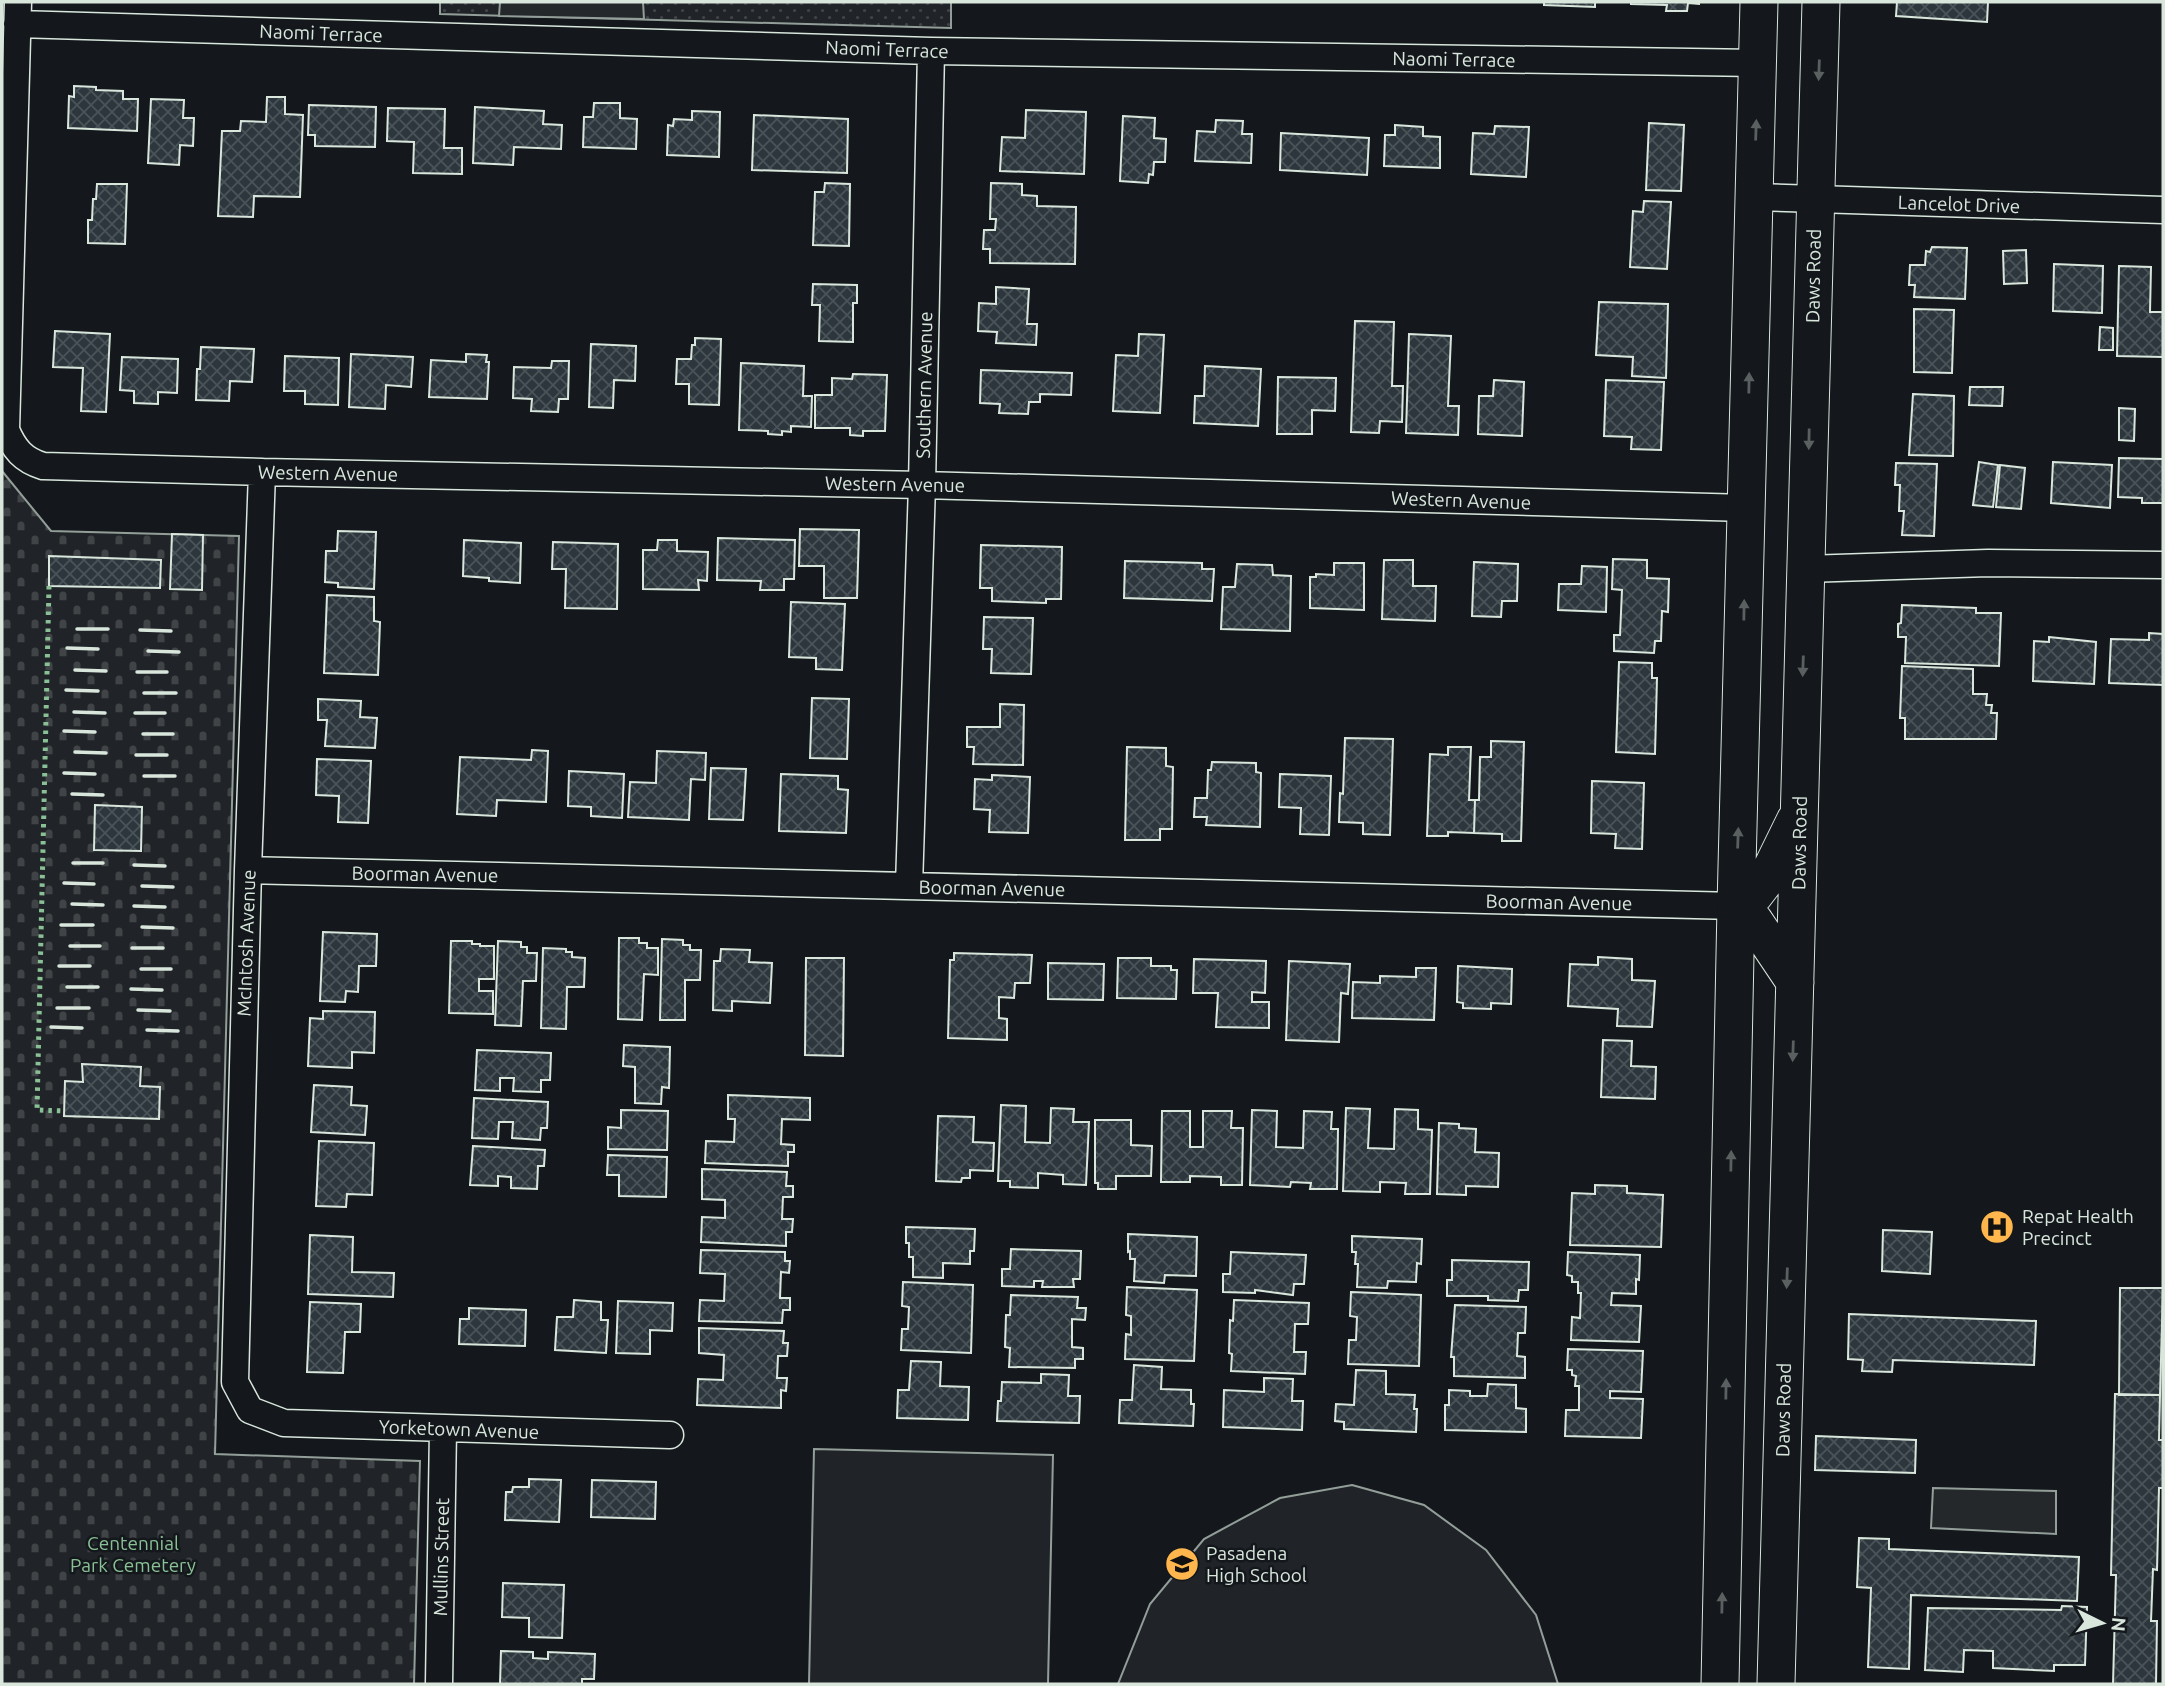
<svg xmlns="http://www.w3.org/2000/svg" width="2165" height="1686" font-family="Ubuntu,sans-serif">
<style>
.green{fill:url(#green-dots);stroke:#939e99;stroke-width:2}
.cemetery{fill:url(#cemetery-stones);stroke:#939e99;stroke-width:2}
.pitch{fill:#202428;stroke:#939e99;stroke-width:2}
.parking{fill:#24282b;stroke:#939e99;stroke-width:2}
.building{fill:url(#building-cross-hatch);stroke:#d8e6dc;stroke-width:2}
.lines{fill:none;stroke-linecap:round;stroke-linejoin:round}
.street-casing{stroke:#d8e6dc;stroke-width:29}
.secondary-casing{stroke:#d8e6dc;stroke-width:39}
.street{stroke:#14181c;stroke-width:26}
.secondary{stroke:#14181c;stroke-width:37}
.hedge{stroke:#8ac095;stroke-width:5;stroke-dasharray:3.5 5;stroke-linecap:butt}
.wall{stroke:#d8e6dc;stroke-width:3.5}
.oneway{fill:#59605f}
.labels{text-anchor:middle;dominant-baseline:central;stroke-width:5;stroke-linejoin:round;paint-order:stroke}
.street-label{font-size:19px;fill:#d8e6dc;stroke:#14181c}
.poi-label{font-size:19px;fill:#d8e6dc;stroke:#14181c;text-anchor:start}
.park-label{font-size:19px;fill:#8ac095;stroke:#14181c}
</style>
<defs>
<pattern id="green-dots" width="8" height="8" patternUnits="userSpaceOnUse" patternTransform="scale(1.75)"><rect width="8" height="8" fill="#202428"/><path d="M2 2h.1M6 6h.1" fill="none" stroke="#404447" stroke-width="1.8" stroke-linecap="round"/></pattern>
<pattern id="cemetery-stones" width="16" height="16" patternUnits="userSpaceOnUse" patternTransform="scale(1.75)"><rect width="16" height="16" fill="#202428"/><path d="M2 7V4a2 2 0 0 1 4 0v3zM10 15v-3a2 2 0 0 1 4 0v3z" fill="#404447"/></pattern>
<pattern id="building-cross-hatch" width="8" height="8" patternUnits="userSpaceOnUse" patternTransform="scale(1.75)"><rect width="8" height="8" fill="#2c363c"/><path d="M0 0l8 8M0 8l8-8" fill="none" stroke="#4a5358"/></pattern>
</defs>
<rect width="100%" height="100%" fill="#14181c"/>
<!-- green -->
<path class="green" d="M440 2H951V28L440 14Z"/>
<!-- cemetery -->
<path class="cemetery" d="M2 471 51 531 239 536 215 1454 420 1461 414 1684H2Z"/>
<!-- pitch -->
<path class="pitch" d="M814 1449 1053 1455 1048 1684H809Z
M1352 1485 1424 1505 1486 1550 1536 1615 1558 1684H1118L1150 1604 1204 1539 1280 1498Z"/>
<!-- parking -->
<path class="parking" d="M500 2H643L644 19 499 16Z
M1933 1488 2056 1491V1534L1931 1528Z"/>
<!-- building -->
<path class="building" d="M1544 2H1595V7L1544 5Z
M1631 2H1699V4L1688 3 1687 11H1666L1667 5 1631 4Z
M1897 2H1988L1987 22 1896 16Z
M74 86 96 87V90L123 91V99H138L137 131 68 128 69 96 74 97Z
M267 97H285V114L303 115 300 197 254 196 253 217 218 216 222 131H240L241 121 266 122Z
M151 99 184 100 183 118H194L193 146 180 145 179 165 148 163Z
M594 103H620V118L637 119 636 149 583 147 584 117H593Z
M309 105 376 107 375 147 315 146V135H308Z
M475 107 544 111 543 124 562 125 561 149 514 147 513 165 473 163Z
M388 108 445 109 444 148H462V174L413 173 414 142 387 141Z
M1026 110 1086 112 1084 174 1000 171 1002 137 1025 138Z
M692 111 720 112 719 157 667 155 668 125 673 126 674 119 692 120Z
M754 115 848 119 847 173 752 170Z
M1123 116 1155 118 1154 138 1166 139 1165 162H1154L1153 175 1149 174 1148 183 1120 181Z
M1216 120 1243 121 1242 134H1252L1251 163 1195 161 1197 131 1215 132Z
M1649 123 1684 125 1681 191 1646 190Z
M1395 125 1423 127V136L1440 137V168L1384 166 1385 135H1395Z
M1495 126 1529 127 1526 177 1471 174 1473 133 1494 134Z
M1281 133 1369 138 1367 175 1280 170Z
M825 183 850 184 849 246 813 245 815 192H824Z
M991 183 1022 184V195L1037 196V206L1076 207 1075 264 990 263V249H983L984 230H995L996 219H990Z
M97 184H127L125 244 88 243V220H92L93 199H96Z
M1644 201 1671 202 1667 269 1630 267 1633 211 1643 212Z
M1932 247 1967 248 1965 299 1914 297 1915 285H1909L1910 265H1925L1926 251 1930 252Z
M2026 250 2027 283 2004 284 2003 251Z
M2054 264 2103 266 2102 313 2053 311Z
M2119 266 2151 267 2150 312H2163V357L2117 356Z
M813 284 857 285V303H853V342L819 341 820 305H812Z
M996 287 1029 289 1027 324H1037L1036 345 996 343 997 332 978 331 979 303 996 304Z
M1599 302 1668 304 1666 378 1632 376 1633 357 1596 355Z
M1914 309 1954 310 1952 373 1914 372Z
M1355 321 1394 322 1392 386H1403L1402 422 1380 421 1379 433 1351 432Z
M2100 327 2113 328V350H2099Z
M55 331 110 334 106 412 81 411 83 368 53 367Z
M1139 334 1164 335 1160 413 1113 411 1116 355 1138 356Z
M1409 334 1451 336 1448 406H1459L1458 435 1406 433Z
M695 338 721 339 719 405 689 404V384H676L677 359H691L692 345H695Z
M591 344 636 346 635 381 614 380 613 408 589 407Z
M201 347 254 349 252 382 230 381 229 401 196 400 197 369H200Z
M351 354 413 357 411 387 386 385 385 409 349 407Z
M466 354 487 355 486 362H489L487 399 429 397 431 360 466 362Z
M285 356 339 358 338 405 305 404V391H284Z
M122 357 178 359 177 393 158 392V404L134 403V391L120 390Z
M552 361H569L568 399H559L558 412 531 411 532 399 513 398 514 367 551 368Z
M741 363 804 366 803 396H812L811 427 791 426V432L782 431V435L768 434V431L739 430Z
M1205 366 1261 369 1258 426 1194 423 1195 396H1204Z
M981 370 1072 373 1071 395 1040 394V402H1029L1028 414 999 413 1000 404 980 403Z
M853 374 887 375 885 431H863V436L850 435V428H815V395H832V378L852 379Z
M1278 377 1336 378 1335 411 1312 410V434H1277Z
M1494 380 1524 382 1522 436 1478 434 1479 396H1493Z
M1606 380 1664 382 1661 450 1631 449 1632 437 1604 436Z
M1970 387H2003L2002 406 1969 405Z
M1913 394 1954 396 1953 456 1909 455Z
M2119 408 2135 409 2134 441 2119 440Z
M2119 458 2163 459V503H2142V498L2118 497Z
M1979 462 1998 465 1993 507 1973 505Z
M2053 462 2112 465 2110 508 2051 503Z
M1896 463 1937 464 1934 536 1902 535 1904 511H1899L1900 485H1895Z
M2000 465 2025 468 2021 509 1996 507Z
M800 529 859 530 857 598H824V566H799Z
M338 531 376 532 374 589 338 587V583L325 582 326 551H337Z
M172 534 203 535 202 590 170 589Z
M718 538 795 540 794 579H784V590H760L761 581 717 580Z
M464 540 521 543 520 583 489 581V578L463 576Z
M658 540H677V551L708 552 707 581 698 580 699 590 643 589V550H657Z
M553 542 618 544 617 609 565 608 566 569H552Z
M981 545 1062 547 1061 599H1046V603L992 601V588H980Z
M49 556 161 560 160 588 49 586Z
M1613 559 1647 560V578L1669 579 1668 612 1662 611 1661 641H1655L1654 653 1614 651V635H1620L1622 590 1612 589Z
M1384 560H1413V586H1436L1435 621 1382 619Z
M1125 561 1202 563V569H1214L1212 601 1124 598Z
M1474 562 1518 564 1517 601H1502L1501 617 1472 616Z
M1334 563H1364V610L1310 608V577H1316V574L1334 575Z
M1237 564 1272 565 1273 575 1291 576 1290 631 1221 629 1223 587H1235Z
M1582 566 1607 567 1606 612 1558 610 1559 584H1581Z
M327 595 374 597V621L380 622 378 675 324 673Z
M791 602 845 604 842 670 816 669V658L789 657Z
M1902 605 1976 608V613H2001L1999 666 1905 663 1906 637H1898V624L1901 623Z
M984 617 1033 618 1031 674 991 673 992 649H983Z
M2149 633 2163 634V685L2109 683 2111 639 2149 640Z
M2049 637 2096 642 2094 684 2033 681 2034 641 2049 642Z
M1619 662 1652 663V678H1657L1655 754 1616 752Z
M1902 666 1973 669V694H1987L1986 705H1992L1991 713H1997L1996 739H1905V718H1900Z
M812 698 849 699 847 759 810 758Z
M318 699 361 701 360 717 377 718 375 748 325 746 327 720H318Z
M1000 704 1024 705 1023 765 973 764 974 747H967V727H1000Z
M1345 738 1393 739 1390 835 1363 834V823L1339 822 1340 793 1343 794Z
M1491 741 1524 742 1521 841H1502V834L1474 833 1475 800H1479L1480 757H1491Z
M1127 747 1166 748V766L1173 767 1172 829H1160V840H1125Z
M1448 747H1471L1469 800H1475L1474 833 1448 832V836H1427L1430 754 1448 755Z
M532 750 548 751 546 802 497 800 496 816 457 814 460 757 531 760Z
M657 751 706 753 705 780 691 779 689 820 628 817 630 782 656 783Z
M317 759 371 761 368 823 338 822 339 796 316 795Z
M1212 762 1256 763V772L1261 773 1260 827 1206 825 1207 817H1194L1195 798H1207L1208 770H1211Z
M711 768 746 769 743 820 709 819Z
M569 771 624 774 622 818 591 816V807L568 806Z
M781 774 838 776V789L848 790 846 833 779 831Z
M1280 774 1331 776 1329 835 1300 834 1301 808 1279 807Z
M992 775 1030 777 1028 833 989 832 990 810 974 809 975 779 992 780Z
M1592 781 1644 783 1642 849 1615 848 1616 834 1591 833Z
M95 805 142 807 141 851 94 850Z
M323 932 377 934 376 966H359L358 992 346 991 345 1002 320 1001Z
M619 938H639V943H647V948H658V975L644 974 642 1020 618 1019Z
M662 939 683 940V945H690V950H701L700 980H685V1020H660Z
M451 941H472V944H480V946H494V979H479V991H493V1014L449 1013Z
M498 941 521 942V947H527V953H537L536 981H523L521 1026 495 1025Z
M543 948 566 949V952H572V957L585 958 584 987H567L566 1029 541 1028Z
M721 949 750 950 749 962 772 963 770 1003 732 1001V1011L713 1010 714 961H720Z
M954 953 1032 955 1030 983H1015L1014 998 999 997V1018L1007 1019V1040L948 1038 950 960H954Z
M1598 957 1632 959V980L1655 981 1652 1027 1617 1026 1618 1009 1568 1006 1570 964 1598 965Z
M806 958H844L843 1056 805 1055Z
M1118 958H1151V966H1171V970H1177L1176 999 1117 998Z
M1194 959 1266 961 1265 993 1252 992V1002H1269V1028L1216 1027 1218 993H1193Z
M1289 961 1350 964 1348 994 1341 993 1339 1042 1286 1040Z
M1048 963 1104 964 1103 1000 1048 999Z
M1458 966 1512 969 1511 1004 1491 1003V1009L1463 1008V1003L1457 1002Z
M1416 968H1436L1434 1020 1352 1018 1353 982 1380 983V976L1416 977Z
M323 1011 375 1012 374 1053 352 1052V1068L308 1066 310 1018 323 1019Z
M1603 1040 1632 1041 1631 1066 1656 1067 1655 1099 1601 1097Z
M624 1045 670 1047 669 1088 662 1087 661 1104 635 1103V1067L623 1066Z
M477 1050 551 1053 550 1080H541V1092L513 1091 514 1078H500V1091L475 1090Z
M82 1064 141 1067 140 1086 160 1087 159 1119 64 1116 65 1081 83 1082Z
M314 1085 352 1087 351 1105 367 1106 365 1135 311 1132Z
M728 1095 810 1098V1120L782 1119 781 1144 794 1145V1152H788V1166L705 1163 706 1141 734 1142 735 1119H728Z
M474 1098 548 1102 547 1128H541L540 1140 512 1138 513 1122H499L498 1139 472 1138Z
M1001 1105 1026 1106 1025 1142 1050 1143 1051 1108 1074 1109 1073 1122H1089L1086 1185 1063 1184V1175L1038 1173V1188L1010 1187V1181H998Z
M1346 1108 1370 1109 1368 1148 1394 1149 1395 1109 1418 1110V1129L1432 1130 1430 1194H1405L1406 1183 1380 1182V1192L1343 1191Z
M621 1110 668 1111 667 1150 608 1149V1127L621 1128Z
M1252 1110 1277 1111 1276 1147 1303 1148 1304 1111 1332 1112 1331 1129H1338L1337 1189H1310L1311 1183 1291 1182 1290 1187 1250 1185Z
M1162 1111H1190V1147H1203V1111H1232L1231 1128H1243L1242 1185H1221V1177L1190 1176V1182H1161Z
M938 1116 974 1117 973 1142 994 1143 993 1171 970 1170V1178H962L961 1182 936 1181Z
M1095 1120H1131V1145L1152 1146 1151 1176H1116V1189H1098V1183H1095Z
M1439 1123 1459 1124V1128L1476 1129 1475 1152 1499 1153 1498 1187 1466 1186V1195L1437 1194Z
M319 1141 374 1143 372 1195 347 1194 346 1207 316 1206Z
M473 1146 545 1150 544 1166H538L537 1189 511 1188V1177L498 1176V1186L470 1185Z
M608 1155 667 1157 666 1197 619 1196V1175H607Z
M702 1169 787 1172 786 1186H793V1197H783L782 1219H793L792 1232H786V1246L701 1242 702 1217 725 1218V1200L702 1199Z
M1595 1185 1627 1186V1193L1663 1195 1661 1247 1570 1245 1572 1193 1595 1194Z
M906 1227 975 1229 974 1251H970V1264L943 1263V1278L913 1277V1257H909V1243H906Z
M1883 1230 1932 1232 1930 1274 1882 1271Z
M1128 1234 1197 1237 1196 1276 1165 1275 1164 1283 1134 1281 1135 1259H1130V1251L1128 1252Z
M310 1235 353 1237 352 1272 394 1273 393 1297 308 1294Z
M1352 1236 1422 1239 1421 1264 1417 1263 1416 1282 1388 1281 1387 1288 1357 1287 1358 1264H1355L1356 1252H1352Z
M1011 1249 1081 1251 1080 1279H1073L1074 1287H1042L1043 1281H1034V1287L1002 1286V1269H1010Z
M701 1250 785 1252V1261H790L789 1273 781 1272 780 1298H790V1310H783L782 1323 699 1321 700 1300 724 1301 725 1274 700 1273Z
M1231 1252 1306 1255 1304 1284H1294L1293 1295 1255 1290V1293L1223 1292V1274H1230Z
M1568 1252 1640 1255 1639 1280 1636 1279V1294L1612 1293 1611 1305 1641 1306 1639 1342 1571 1340 1572 1317 1580 1318 1581 1293H1578V1282H1572V1276L1567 1275Z
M1452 1260 1529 1262 1528 1290H1519L1518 1301 1488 1300V1296H1447V1280H1452Z
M903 1282 973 1285 971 1353 901 1350 902 1329H908L909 1307 902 1306Z
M1127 1287 1197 1290 1194 1361 1125 1359 1126 1334 1131 1335V1316L1126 1315Z
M2120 1288H2163L2160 1395H2119Z
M1351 1292 1421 1295 1419 1366 1348 1364 1349 1340H1356L1357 1317 1350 1316Z
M1011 1295 1078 1297 1077 1308H1086L1085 1320 1072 1319V1347L1083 1348V1359H1075V1368L1009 1367 1010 1348 1005 1347 1006 1315H1010Z
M574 1300 601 1302V1320H608L606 1353 555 1350 557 1317H573Z
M1234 1300 1309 1303 1308 1324H1295L1294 1352H1306L1305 1374 1231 1371 1232 1354 1229 1353 1230 1320 1233 1321Z
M618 1301 673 1303 672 1331 650 1330V1354L616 1353Z
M310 1302 361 1304 360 1332H345L343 1373 307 1372Z
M1455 1305 1526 1307 1525 1333H1518L1517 1356 1525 1357V1378L1454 1376V1357H1451Z
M469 1308 526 1310 525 1346 459 1344 460 1319H469Z
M1849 1314 2036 1321 2034 1365 1893 1360 1892 1372 1862 1371 1863 1360 1848 1359Z
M699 1328 784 1331 783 1343H788L787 1356H778L777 1378H787L786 1391 781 1390V1408L697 1405 698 1379 723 1380 724 1355 699 1353Z
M1568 1349 1643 1351 1641 1392 1610 1391V1398L1643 1399 1641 1438 1565 1436 1566 1410H1579V1386H1575L1576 1376 1572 1375V1370H1567Z
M911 1361 941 1362 940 1386 969 1387 968 1420 897 1418 898 1390H909Z
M1134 1365 1162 1367 1161 1389 1191 1390V1404H1194L1193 1426 1119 1423 1120 1400H1132Z
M1356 1370 1386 1371V1394L1415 1395 1414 1409H1417L1416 1432 1344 1429V1422L1335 1421 1336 1404 1354 1405Z
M1041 1374 1069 1375 1068 1396H1080L1079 1423 997 1421 998 1401H1001L1002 1382 1041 1383Z
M1264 1378 1293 1379 1292 1401H1303L1302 1430 1223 1427 1224 1390 1264 1392Z
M1488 1384 1516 1385V1408L1526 1409V1432L1445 1430V1405H1449V1390L1470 1391V1396H1487Z
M2115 1394 2160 1395 2159 1440H2163V1488H2159L2157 1570 2153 1569 2151 1621H2157L2156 1684H2113L2116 1575H2111Z
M1816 1436 1916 1440 1915 1473 1815 1470Z
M529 1479 561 1480 559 1522 505 1520 506 1492H512L513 1487H529Z
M592 1480 656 1482 655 1519 591 1517Z
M1859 1538 1889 1539V1549L2079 1557 2077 1601 1911 1595 1909 1669 1868 1667 1871 1588 1857 1587Z
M503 1583 564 1585 562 1638 529 1637V1618L502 1617Z
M2062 1606 2087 1607 2085 1665H2054V1671L1993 1668V1651L1964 1650 1963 1672 1925 1670 1928 1608 2061 1610Z
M501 1651 533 1652V1658L548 1659V1652L595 1654 594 1679H582V1684H500Z"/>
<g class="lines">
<!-- street casing -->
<g class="street-casing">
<path id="street" d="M18 2 6 430C14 449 23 460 43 466L262 472 922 485 1746 508
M17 24 931 51 1758 63
M1754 197 2163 210
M262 472 248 870 235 1382 250 1410 284 1423 670 1435
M1806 569 1988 563 2163 565
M248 870 1736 906
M909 886 922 485 931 51
M439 1684 443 1429"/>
</g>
<!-- secondary casing -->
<g class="secondary-casing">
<path id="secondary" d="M1736 906 1754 895 1767 878 1795 821
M1736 906 1754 921 1795 982
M1720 1684 1736 906 1759 2
M1776 1684 1821 2"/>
</g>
<!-- street -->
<use href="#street" class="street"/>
<!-- secondary -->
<use href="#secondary" class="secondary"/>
<!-- hedge -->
<path class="hedge" d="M49 586 37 1110 64 1111"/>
<!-- wall -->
<path class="wall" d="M77 629H108
M140 630 171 631
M67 648 98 649
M148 651 179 652
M75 670 106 671
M137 672H167
M66 690 98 691
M144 693H176
M74 712 105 713
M135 713H165
M64 731 95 732
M143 734H173
M75 752 106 753
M136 755H167
M64 773 95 774
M144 776H175
M72 794 103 795
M73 863H103
M134 865 165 866
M64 883 94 884
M142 886 173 887
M72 904 103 905
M134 906 165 907
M61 925H93
M142 927 173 928
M70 946H100
M132 948H163
M59 966H90
M141 969H171
M67 987H98
M131 989 162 990
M57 1008H89
M138 1010 170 1011
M51 1027 82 1028
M147 1030 178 1031"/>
</g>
<!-- one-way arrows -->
<defs><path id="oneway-solid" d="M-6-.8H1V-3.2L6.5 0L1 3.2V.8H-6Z" transform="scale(1.75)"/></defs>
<g class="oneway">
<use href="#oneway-solid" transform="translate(1819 70) rotate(92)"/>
<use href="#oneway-solid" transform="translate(1756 130) rotate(-88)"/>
<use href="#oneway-solid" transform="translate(1749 383) rotate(-89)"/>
<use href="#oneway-solid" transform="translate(1809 439) rotate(91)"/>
<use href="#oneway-solid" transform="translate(1744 610) rotate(-89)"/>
<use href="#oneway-solid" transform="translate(1803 666) rotate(92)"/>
<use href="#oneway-solid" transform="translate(1738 838) rotate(-88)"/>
<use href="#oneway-solid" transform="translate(1793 1051) rotate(92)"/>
<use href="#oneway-solid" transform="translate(1731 1161) rotate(-89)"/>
<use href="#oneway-solid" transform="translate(1787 1278) rotate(92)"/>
<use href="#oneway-solid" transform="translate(1726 1389) rotate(-89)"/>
<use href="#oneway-solid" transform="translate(1722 1603) rotate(-89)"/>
</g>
<!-- icons -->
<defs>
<g id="hospital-disc" transform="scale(1.75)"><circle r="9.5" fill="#ffb74d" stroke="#14181c"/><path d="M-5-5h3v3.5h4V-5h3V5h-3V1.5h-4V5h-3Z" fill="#111"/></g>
<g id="school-disc" transform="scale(1.75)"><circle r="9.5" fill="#ffb74d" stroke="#14181c"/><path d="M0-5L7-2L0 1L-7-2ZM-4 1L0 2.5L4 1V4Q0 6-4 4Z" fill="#111"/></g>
</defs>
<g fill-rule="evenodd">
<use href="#hospital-disc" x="1997" y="1227"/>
<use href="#school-disc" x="1182" y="1564"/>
</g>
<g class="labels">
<!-- street labels -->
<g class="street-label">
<text transform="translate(321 33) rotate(2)">Naomi Terrace</text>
<text transform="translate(887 49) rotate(2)">Naomi Terrace</text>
<text transform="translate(1454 59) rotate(1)">Naomi Terrace</text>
<text transform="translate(1959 204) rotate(2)">Lancelot Drive</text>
<text transform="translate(1813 276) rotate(-89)">Daws Road</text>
<text transform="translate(924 385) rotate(-89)">Southern Avenue</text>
<text transform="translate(328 473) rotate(1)">Western Avenue</text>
<text transform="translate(895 484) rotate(1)">Western Avenue</text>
<text transform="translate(1461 500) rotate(2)">Western Avenue</text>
<text transform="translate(1799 843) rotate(-89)">Daws Road</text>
<text transform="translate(425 874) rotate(1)">Boorman Avenue</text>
<text transform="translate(992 888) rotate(1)">Boorman Avenue</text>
<text transform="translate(1559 902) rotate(1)">Boorman Avenue</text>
<text transform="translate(246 943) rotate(-88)">McIntosh Avenue</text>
<text transform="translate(1783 1410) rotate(-89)">Daws Road</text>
<text transform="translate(459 1429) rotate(2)">Yorketown Avenue</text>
<text transform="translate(441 1557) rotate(-89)">Mullins Street</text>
</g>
<!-- poi labels -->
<g class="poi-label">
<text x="2022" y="1216">Repat Health<tspan x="2022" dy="22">Precinct</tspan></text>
<text x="1206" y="1553">Pasadena<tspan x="1206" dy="22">High School</tspan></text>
</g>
<!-- park labels -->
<g class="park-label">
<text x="133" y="1543">Centennial<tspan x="133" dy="22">Park Cemetery</tspan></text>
</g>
</g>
<!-- border -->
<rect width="2165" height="1686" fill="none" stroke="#d8e6dc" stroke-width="7"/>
<!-- north arrow -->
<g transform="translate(2102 1623) rotate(95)" stroke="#14181c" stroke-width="5" paint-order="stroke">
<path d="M0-5L12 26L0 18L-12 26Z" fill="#d8e6dc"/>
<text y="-10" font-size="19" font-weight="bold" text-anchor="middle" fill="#d8e6dc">N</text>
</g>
</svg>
